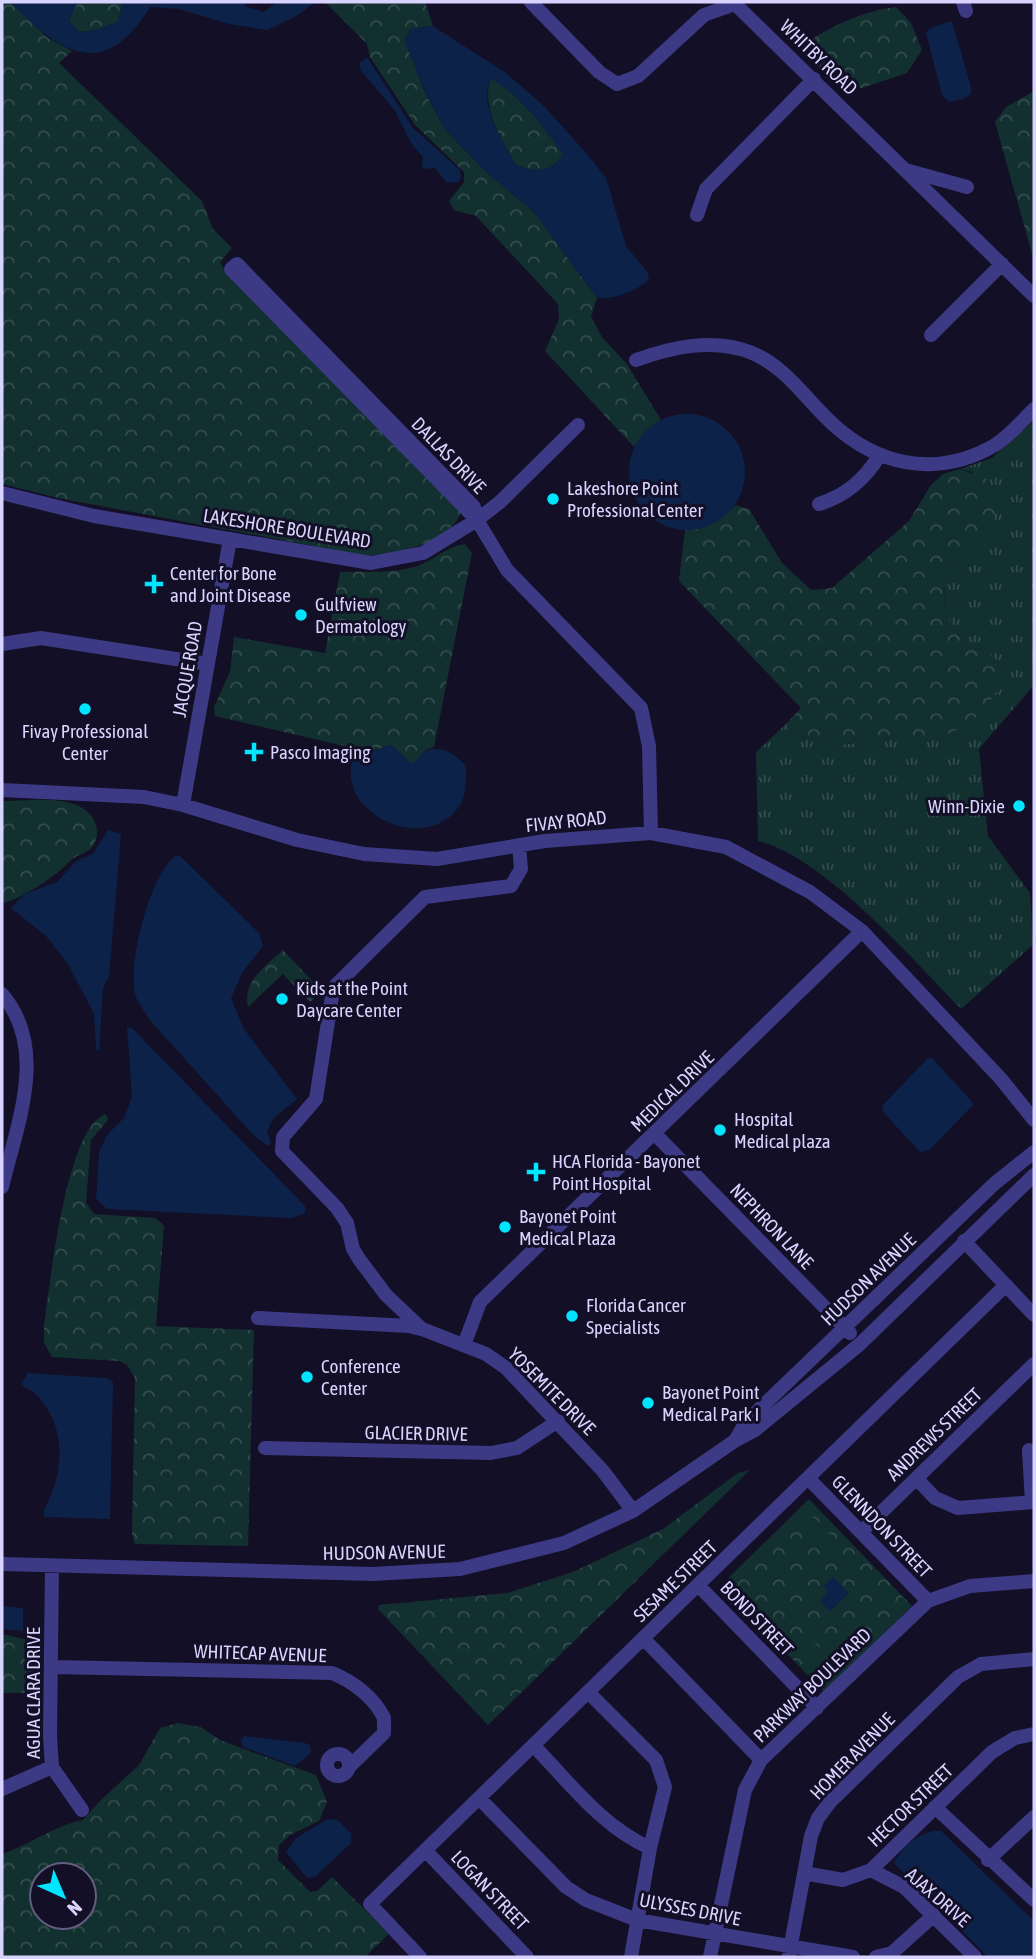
<svg xmlns="http://www.w3.org/2000/svg" width="1036" height="1959" font-family="'Asap Condensed',sans-serif">
<style>
.grass{fill:url(#grass-tufts)}
.forest{fill:url(#forest-crowns);fill-rule:evenodd}
.garden{fill:#12302f}
.water{fill:#0c2248;fill-rule:evenodd}
.lines{fill:none;stroke-linecap:round;stroke-linejoin:round}
.minor{stroke:#3d3a85;stroke-width:14}
.poi-dot{fill:#00e5ff;stroke:#130f26;stroke-width:2.5}
.labels{text-anchor:middle;dominant-baseline:central;stroke-width:6;stroke-linejoin:round;paint-order:stroke}
.street-label{font-size:19px;fill:#d9d4ff;stroke:#130f26}
.poi-label{font-size:19px;fill:#d9d4ff;stroke:#130f26;text-anchor:start}
</style>
<defs>
<pattern id="grass-tufts" width="24" height="20" patternUnits="userSpaceOnUse" patternTransform="scale(1.75)"><rect width="24" height="20" fill="#12302f"/><path d="M3 7l-1-3M5 7V3M7 7l1-3M15 17l-1-3M17 17v-4M19 17l1-3" fill="none" stroke="#344d4e"/></pattern>
<pattern id="forest-crowns" width="20" height="18" patternUnits="userSpaceOnUse" patternTransform="scale(1.75)"><rect width="20" height="18" fill="#12302f"/><path d="M2 6a3 3 0 1 1 6 0M12 15a3 3 0 1 1 6 0" fill="none" stroke="#344d4e"/></pattern>
</defs>
<rect width="100%" height="100%" fill="#130f26"/>
<!-- grass -->
<path class="grass" d="M1034 420V685L979 749 988 836 1030 893 1033 945 961 1009C913 960 824 857 758 841L756 752 787 723 791 733 837 745 888 739 986 651 968 648 945 615 944 581 950 562 966 547 978 543 972 472 960 469 992 458Z"/>
<!-- forest -->
<path class="forest" d="M2 2H16L13 5 48 38 72 51 59 63 202 201 213 229 232 248 220 262 224 269 461 513C446 546 398 552 367 556L58 498 2 484Z
M82 2H123L118 22 92 31 79 32 69 21 76 5Z
M325 2H425L433 26 410 29 405 41 423 88 444 128 485 171 535 213 597 298 591 316 602 337 627 364 661 420 646 431 634 447 545 351 559 319 558 304 476 216 454 210 449 201 464 182V172L415 125 370 57 367 44Z
M896 7 911 23 922 50 907 73 862 88 840 87 807 55 812 39C839 22 865 11 896 7Z
M491 78C521 96 544 127 564 155 549 174 537 172 516 165 502 140 480 107 491 78Z
M1034 91V279V261L995 122 1006 107Z
M960 469 987 479 998 509 988 530 978 543 966 548 950 562 944 581 945 615 968 648 986 651 1000 663 1001 685 981 714 952 733 837 745 791 733 787 723 801 708 679 581 685 530C707 527 720 521 735 505L749 509 782 563 811 590 832 588 909 521 931 485 943 474Z
M465 544 472 553 434 747 426 750 415 763H410L391 745 370 752 215 716 214 707 230 672 234 637 325 653 340 572C364 571 390 574 414 567 432 562 445 547 465 544Z
M2 801C29 801 86 791 96 825 98 833 97 840 93 846 87 854 77 854 70 861 57 875 21 900 2 903Z
M283 950 322 991 310 1002 283 974 248 1007C242 981 266 966 283 950Z
M106 1114 108 1120 91 1140 86 1203 94 1214 155 1218 164 1226 156 1326 254 1330 248 1546 135 1544 132 1534 135 1378 127 1365 119 1361 52 1357 44 1343V1325C50 1285 66 1126 106 1114Z
M750 1470 488 1725 378 1609 379 1605 507 1593 573 1572 663 1529 738 1473Z
M809 1499 912 1606 824 1692 721 1585Z
M2 1634 36 1642 31 1693H2Z
M178 1723 201 1727 220 1740 316 1775 327 1802 319 1821 290 1835 279 1845 278 1860 310 1892 317 1891 332 1877 389 1934 365 1957H2V1854C29 1845 56 1825 83 1820L101 1800 139 1765 160 1728ZM42 1875H84V1917H42Z"/>
<!-- garden -->
<path class="garden" d="M812 1516 835 1540 824 1552 800 1527Z
M748 1592 777 1621 768 1630 739 1600Z
M809 1637 829 1657 813 1673 793 1653Z"/>
<!-- water -->
<path class="water" d="M16 2H82L76 5 69 21 79 32 92 31 118 22 123 2H245V6L264 12 277 2H316L293 18 267 30 229 24 179 9 150 7C105 81 62 55 12 4Z
M952 21 971 87V94L964 99 949 102 942 95 926 33 930 28Z
M433 26 506 73 545 107 587 154 606 178 626 246 648 273 649 280C634 292 616 299 597 298L535 213 485 171 444 128 423 87 405 41 410 29ZM491 79C521 96 544 127 563 155 549 174 537 172 516 165 503 141 478 105 491 79Z
M367 57 413 128 460 170 461 178 458 182 447 183 435 168 422 169 423 157 411 143 394 109 361 71 359 63Z
M629 472a58 58 0 1 1 116 0a58 58 0 1 1-116 0Z
M391 745 411 763H415C430 739 450 749 466 766 466 780 467 797 458 808 423 855 335 812 353 759Z
M108 830 121 834 109 977 103 988 99 1051 96 1049 94 1014 68 964 46 936 11 908 25 894 57 882 76 861 93 854Z
M176 855 180 856 259 933 263 946 242 973 231 998 244 1029 297 1099 274 1118 267 1131 271 1143 268 1146 255 1137 148 1018C144 1010 137 1002 135 994 128 962 150 874 176 855Z
M127 1027 133 1029 305 1206V1213L292 1218 107 1209 96 1199 99 1152 107 1135 124 1118 132 1097Z
M928 1058H932L974 1104 929 1150 920 1152 884 1113 882 1106Z
M28 1373 106 1378 113 1382 110 1519 44 1517V1510C63 1474 68 1431 39 1397 34 1392 27 1389 21 1384Z
M833 1577 849 1593 830 1611 820 1601 828 1592 823 1586Z
M2 1606 23 1608V1631L2 1629Z
M244 1736 305 1743 310 1745 311 1753 295 1766 243 1747 241 1741Z
M328 1819 338 1820 351 1834V1843L315 1877 307 1878 286 1852 296 1838Z
M941 1831 1034 1921V1957H988L894 1863C902 1847 922 1829 941 1831Z"/>
<g class="lines">
<!-- minor -->
<path class="minor" d="M531 2 599 72 617 84 638 76 704 15 735 4 1034 296
M963 2 966 11
M909 171 967 187
M697 215 706 189 814 79
M237 264 474 507 477 520 231 269Z
M931 335 1002 264
M636 360C672 347 712 338 750 352 790 368 810 407 842 432 888 469 944 475 995 445 1009 436 1022 421 1034 409
M2 493 94 516 371 563 423 553 477 520 507 570 641 708 649 746 651 833
M819 504C845 496 865 479 879 456
M477 520 500 502 578 425
M2 644 41 638 208 664
M2 790 144 797 183 805 297 840 364 854 437 859 545 841 651 833 726 847 810 892 862 931 1001 1079 1034 1120
M183 805 230 539
M519 845 521 869 511 886 425 897 337 984 333 990 316 1099 283 1137 282 1151 337 1208 347 1223 353 1249 359 1259 386 1295 422 1329 486 1354 506 1368 603 1471 633 1511
M2 994C49 1049 17 1124 2 1187
M655 1134 850 1333
M964 1241 1034 1315
M258 1318 409 1326 421 1329
M464 1345 480 1302 862 931
M736 1439 746 1422 994 1184 1034 1152
M265 1448 491 1453 517 1448 558 1421
M1029 1450 1032 1502
M808 1478 928 1601
M917 1479 935 1498 958 1508 1034 1502
M861 1532 1034 1364
M2 1564 373 1574 460 1569 564 1543 633 1511 736 1440 755 1430 860 1344 1034 1175
M52 1566 50 1736 52 1767 82 1810
M698 1585 817 1708
M643 1638 761 1760
M53 1667 332 1673C352 1681 374 1697 384 1718V1733L350 1766
M588 1692 656 1760 665 1787 650 1848 631 1957
M533 1745C569 1782 602 1827 650 1848
M327 1765a11 11 0 1 1 22 0a11 11 0 1 1-22 0Z
M2 1789 52 1767
M479 1798 566 1887 586 1900 637 1920 853 1957
M935 1807 1034 1900
M425 1850 527 1957
M988 1860 1034 1817
M871 1870 904 1887 975 1957
M804 1873 843 1880 871 1870 992 1752 1015 1738 1034 1734
M789 1955 811 1836 818 1818 830 1802 958 1677 981 1664 1034 1659
M420 1957 370 1904 1006 1285
M710 1957 745 1790 761 1760 928 1601 970 1586 1034 1581
M876 1957 892 1953 934 1915"/>
</g>
<!-- markers -->
<g class="poi-dot">
<circle cx="553" cy="499" r="7"/>
<path d="M150.5 573.5h7v7h7v7h-7v7h-7v-7h-7v-7h7z"/>
<circle cx="301" cy="615" r="7"/>
<circle cx="85" cy="709" r="7"/>
<path d="M250.5 741.5h7v7h7v7h-7v7h-7v-7h-7v-7h7z"/>
<circle cx="1019" cy="806" r="7"/>
<circle cx="282" cy="999" r="7"/>
<circle cx="720" cy="1130" r="7"/>
<path d="M532.5 1161.5h7v7h7v7h-7v7h-7v-7h-7v-7h7z"/>
<circle cx="505" cy="1227" r="7"/>
<circle cx="572" cy="1316" r="7"/>
<circle cx="307" cy="1377" r="7"/>
<circle cx="648" cy="1403" r="7"/>
</g>
<g class="labels">
<!-- street labels -->
<g class="street-label">
<text transform="translate(819 57) rotate(44)">WHITBY ROAD</text>
<text transform="translate(449 455) rotate(46)">DALLAS DRIVE</text>
<text transform="translate(287 528) rotate(9)">LAKESHORE BOULEVARD</text>
<text transform="translate(187 669) rotate(-80)">JACQUE ROAD</text>
<text transform="translate(566 821) rotate(-6)">FIVAY ROAD</text>
<text transform="translate(672 1091) rotate(-44)">MEDICAL DRIVE</text>
<text transform="translate(772 1226) rotate(46)">NEPHRON LANE</text>
<text transform="translate(868 1279) rotate(-44)">HUDSON AVENUE</text>
<text transform="translate(552 1391) rotate(45)">YOSEMITE DRIVE</text>
<text transform="translate(416 1433) rotate(1)">GLACIER DRIVE</text>
<text transform="translate(934 1434) rotate(-44)">ANDREWS STREET</text>
<text transform="translate(882 1526) rotate(46)">GLENNDON STREET</text>
<text transform="translate(384 1552) rotate(-1)">HUDSON AVENUE</text>
<text transform="translate(675 1581) rotate(-44)">SESAME STREET</text>
<text transform="translate(757 1618) rotate(46)">BOND STREET</text>
<text transform="translate(260 1653) rotate(2)">WHITECAP AVENUE</text>
<text transform="translate(812 1685) rotate(-44)">PARKWAY BOULEVARD</text>
<text transform="translate(33 1693) rotate(-90)">AGUA CLARA DRIVE</text>
<text transform="translate(852 1756) rotate(-46)">HOMER AVENUE</text>
<text transform="translate(910 1805) rotate(-44)">HECTOR STREET</text>
<text transform="translate(490 1890) rotate(46)">LOGAN STREET</text>
<text transform="translate(938 1897) rotate(41)">AJAX DRIVE</text>
<text transform="translate(690 1909) rotate(11)">ULYSSES DRIVE</text>
</g>
<!-- poi labels -->
<g class="poi-label">
<text x="567" y="488">Lakeshore Point<tspan x="567" dy="22">Professional Center</tspan></text>
<text x="170" y="573">Center for Bone<tspan x="170" dy="22">and Joint Disease</tspan></text>
<text x="315" y="604">Gulfview<tspan x="315" dy="22">Dermatology</tspan></text>
<text x="85" y="731" text-anchor="middle">Fivay Professional<tspan x="85" dy="22">Center</tspan></text>
<text x="270" y="752">Pasco Imaging</text>
<text x="1005" y="806" text-anchor="end">Winn-Dixie</text>
<text x="296" y="988">Kids at the Point<tspan x="296" dy="22">Daycare Center</tspan></text>
<text x="734" y="1119">Hospital<tspan x="734" dy="22">Medical plaza</tspan></text>
<text x="552" y="1161">HCA Florida - Bayonet<tspan x="552" dy="22">Point Hospital</tspan></text>
<text x="519" y="1216">Bayonet Point<tspan x="519" dy="22">Medical Plaza</tspan></text>
<text x="586" y="1305">Florida Cancer<tspan x="586" dy="22">Specialists</tspan></text>
<text x="321" y="1366">Conference<tspan x="321" dy="22">Center</tspan></text>
<text x="662" y="1392">Bayonet Point<tspan x="662" dy="22">Medical Park I</tspan></text>
</g>
</g>
<!-- border -->
<rect width="1036" height="1959" fill="none" stroke="#d9d4ff" stroke-width="7"/>
<!-- north arrow -->
<g transform="translate(63 1896) rotate(136)"><circle r="33" fill="#130f26" stroke="#625e7d" stroke-width="2"/>
<path d="M0-5L12 26L0 18L-12 26Z" fill="#00e5ff"/>
<text y="-10" font-size="19" font-weight="bold" text-anchor="middle" fill="#d9d4ff">N</text>
</g>
</svg>
